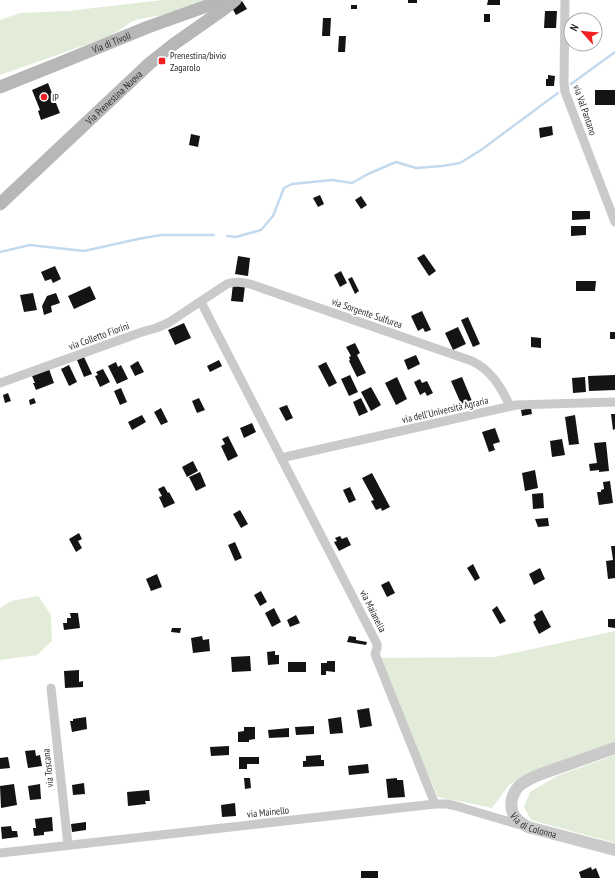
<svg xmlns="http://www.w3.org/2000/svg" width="615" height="878" font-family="'PT Sans Narrow',sans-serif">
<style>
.green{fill:#e2ecd9}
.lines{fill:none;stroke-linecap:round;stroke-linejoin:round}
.stream{stroke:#c3daee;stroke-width:2.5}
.building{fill:#141414}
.minor{stroke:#cacaca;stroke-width:9}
.tertiary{stroke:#cacaca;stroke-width:12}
.secondary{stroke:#b7b7b7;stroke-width:13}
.poi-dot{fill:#f22021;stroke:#fff;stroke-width:1.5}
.labels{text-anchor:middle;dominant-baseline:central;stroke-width:4;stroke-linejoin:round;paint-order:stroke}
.street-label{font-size:10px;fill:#2d2d2d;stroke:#fff}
.poi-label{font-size:10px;fill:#2d2d2d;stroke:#fff;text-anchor:start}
</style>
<rect width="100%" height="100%" fill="#fff"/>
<!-- green -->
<path class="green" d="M162 0H209L193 8 179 9 169 14 139 19 131 22 117 32 105 38 0 75V20L20 13 68 11Z
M38 596 51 615 52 641 37 655 0 660V608L11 601Z
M615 631V743L527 774 509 785 492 808 438 797 378 658 495 657Z
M615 755V843L531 820 524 807 530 792 557 776Z"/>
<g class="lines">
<!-- stream -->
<path class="stream" d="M571 84 615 52
M227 236 236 237 261 230 273 216 284 188 292 184 332 180 352 183 368 174 396 162 416 168 442 166 460 163 481 150 558 93
M0 252 30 245 84 251 138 239 161 235H214"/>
</g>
<!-- building -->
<path class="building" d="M408 0H417V3H408Z
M488 0H500V5H487Z
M242 1 247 9 236 15 232 8Z
M351 5H357V9H351Z
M545 11H557L556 28H544Z
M484 14H490V22H484Z
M323 18H331L330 36H322Z
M339 36H346L345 52H338Z
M548 75 555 76 554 86H546V79H548Z
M48 83 60 113 41 120 38 111 40 110 32 90Z
M595 90H615V105H595Z
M552 126 553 135 540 138 539 128Z
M191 134 200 136 198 147 189 145Z
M320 195 324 204 318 207 313 198Z
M361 196 367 205 361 209 355 200Z
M572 211H590V219L572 220Z
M571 226H586V235L571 236Z
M424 254 436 271 429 276 417 258Z
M238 256 250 258 248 276 235 274Z
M55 266 61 279 53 283 51 279 45 281 41 272Z
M341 271 347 283 340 287 334 275Z
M352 277 359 291 355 294 348 279Z
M576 281H596L595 291H576Z
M233 284 245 286 243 302 231 301Z
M90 286 96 299 74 309 68 296Z
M33 293 37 310 24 312 20 295Z
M56 293 60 303 51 306 52 312 44 315 42 306 47 296Z
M422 311 431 330 425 332 423 328 418 331 411 316Z
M468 317 480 344 473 347 461 320Z
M184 323 191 338 175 345 168 330Z
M458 327 466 344 453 350 445 333Z
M610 332H615V339H610Z
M531 337 541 338V348L531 347Z
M355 343 360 353 357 355 366 373 357 377 349 361 350 360 349 357 351 356 346 347Z
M416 355 420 364 408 370 404 360Z
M84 357 92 374 84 377 77 360Z
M219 360 222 366 210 372 207 366Z
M138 361 144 372 135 376 130 366Z
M116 362 118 367 121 365 128 379 117 384 108 366Z
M326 362 337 383 329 387 318 366Z
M69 365 77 382 69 386 61 369Z
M49 369 54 383 36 390 33 383H35L32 376Z
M103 369 110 382 100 387 95 376 98 375 96 372Z
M350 375 358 392 349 396 341 379Z
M615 375V390L589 391 588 376Z
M397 377 407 399 396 405 385 383Z
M462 377 472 401 462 406 451 381Z
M585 377 586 392 573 393 572 378Z
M420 379 422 383 427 381 433 393 427 396 425 392 420 395 414 382Z
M371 387 381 405 371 411 361 392Z
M121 388 127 402 120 405 114 391Z
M8 393 11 401 5 403 3 395Z
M34 398 36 403 30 405 29 400Z
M199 398 205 410 197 413 192 401Z
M361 398 368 412 359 416 353 402Z
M287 405 293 418 286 421 279 408Z
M161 408 168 422 161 425 154 412Z
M531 408 532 414 522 416 521 410Z
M611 414H615V429L613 430Z
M142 415 146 422 132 430 128 422Z
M575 415 579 444 569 445 565 417Z
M252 423 256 432 244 438 240 428Z
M495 428 500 442 493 444 495 450 489 452 482 432Z
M228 436 238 456 228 461 221 446 225 444 222 439Z
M562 439 565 455 552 457 550 441Z
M606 442 609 471 599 472V470L590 471 589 464 597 463 594 443Z
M193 461 198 471 187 477 182 467Z
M535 470 538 488 525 491 522 473Z
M200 472 206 486 196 491 189 477Z
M372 473 390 507 382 511 381 508 376 510 371 501 374 500 362 478Z
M610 481 613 503 599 505 597 492H601V490L604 489 603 482Z
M164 486 168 493 169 492 175 503 164 508 159 497 162 496 158 489Z
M350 487 356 500 349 503 343 490Z
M543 493 544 508 533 509 532 494Z
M240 510 248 524 241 528 233 514Z
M548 518 549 526 538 527 535 519Z
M79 533 82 539 78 541 82 548 76 552 69 539Z
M340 536 342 539 347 537 351 545 339 551 334 542 337 541 335 538Z
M235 542 242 558 235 561 228 545Z
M611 546H615V578L608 579 606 561 613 560Z
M473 564 480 578 475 581 467 568Z
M540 568 545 579 534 585 529 574Z
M157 574 162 587 151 591 146 579Z
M389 581 395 593 387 597 381 585Z
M261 591 267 602 260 606 254 595Z
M497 606 506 621 500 624 492 610Z
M274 608 281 622 272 627 265 613Z
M542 610 551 627 539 634 533 622 536 620 534 615Z
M70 613H78L80 628 64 630 63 623H67V618H71Z
M296 615 300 623 290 627 287 620Z
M608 619H615V628L608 627Z
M172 628H181L180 633 171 632Z
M202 636 203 640 209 639 210 651 193 653 191 638Z
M349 636 356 637V640L367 642 366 645 347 642Z
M275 651V655H279V664L268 665 267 652Z
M250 656 251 671 232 672 231 657Z
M327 661H335V672L326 671V675H321V663H327Z
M288 662H306V672H288Z
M79 670V682L83 681V687L65 688 64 671Z
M369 708 372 726 360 728 357 710Z
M86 717 87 729 72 732 70 721H73V719Z
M341 717 343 733 330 734 328 719Z
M314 726V734L296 735 295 727Z
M244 727H255V739L249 740V742H238V732L244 731Z
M289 728V737L269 738 268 730Z
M229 746V755L211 756 210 747Z
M35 750 36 756 40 755 42 766 28 768 25 751Z
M321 755V760H324V766L303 767V761H306V756Z
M8 757 10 768 0 769V758Z
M239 757H259V764H247V769H239Z
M368 764 369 773 349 775 348 766Z
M244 778H250L251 788 245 789Z
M397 778V780H403L405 797 388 798 386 779Z
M84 783 85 794 73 795 72 785Z
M14 784 17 805 1 808 0 786Z
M40 784 41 799 30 800 28 786Z
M149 790 150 801H145L146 804 128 806 127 792Z
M235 803 236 816 222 817 221 805Z
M52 817 53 831 44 832V835L34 836 33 828H36L35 819Z
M86 822V830L72 832 71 824Z
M11 826 12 831H17L18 837 2 839 1 827Z
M591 867 592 870 596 868 600 878H581L579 872Z
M361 871H378V878H361Z"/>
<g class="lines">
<!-- minor -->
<path class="minor" d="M565 0 564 82 565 92 615 222
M201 302 377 644V648L375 654 435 804
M0 383 142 332 156 328 168 323 227 284C235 281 242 282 250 284L472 361C491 370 501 387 510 406
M281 458 516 405 615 402
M51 688 68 845
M0 853 435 804H447L456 806 524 826"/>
<!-- tertiary -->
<path class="tertiary" id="s1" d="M615 748 541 774C533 777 525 781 519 786 510 796 508 811 518 820 521 823 525 825 528 827L615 850"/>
<!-- secondary -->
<g class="secondary">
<path id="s2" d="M0 87 65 61 148 27 224 0"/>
<path id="s3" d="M0 204 150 63 174 44 224 9 235 0"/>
</g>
</g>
<!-- markers -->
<g class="poi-dot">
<rect x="158" y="57" width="8" height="8" rx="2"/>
<circle cx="44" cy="97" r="4"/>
</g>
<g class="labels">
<!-- street labels -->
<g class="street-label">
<text stroke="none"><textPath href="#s2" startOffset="120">Via di Tivoli</textPath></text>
<text stroke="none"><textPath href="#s3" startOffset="156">Via Prenestina Nuova</textPath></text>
<text transform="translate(585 110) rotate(71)">via Val Pantano</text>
<text transform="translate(367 313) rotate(19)">via Sorgente Sulfurea</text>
<text transform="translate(99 336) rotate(-20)">via Colletto Fiorini</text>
<text transform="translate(445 410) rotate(-13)">via dell'Università Agraria</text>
<text transform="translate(373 611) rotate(63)">via Maianella</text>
<text transform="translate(48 768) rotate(-96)">via Toscana</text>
<text transform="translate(268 812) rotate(-6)">via Mainello</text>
<text stroke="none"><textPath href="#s1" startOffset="158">Via di Colonna</textPath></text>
</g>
<!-- poi labels -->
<g class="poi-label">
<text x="170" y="55">Prenestina/bivio<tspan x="170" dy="12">Zagarolo</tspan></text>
<text x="52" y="97">IP</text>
</g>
</g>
<!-- north arrow -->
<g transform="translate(583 32) rotate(297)"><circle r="19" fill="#ffffff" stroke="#ababab"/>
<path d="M0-3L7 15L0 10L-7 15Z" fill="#f22021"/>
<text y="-6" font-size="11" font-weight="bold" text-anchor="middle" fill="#2d2d2d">N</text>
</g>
</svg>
